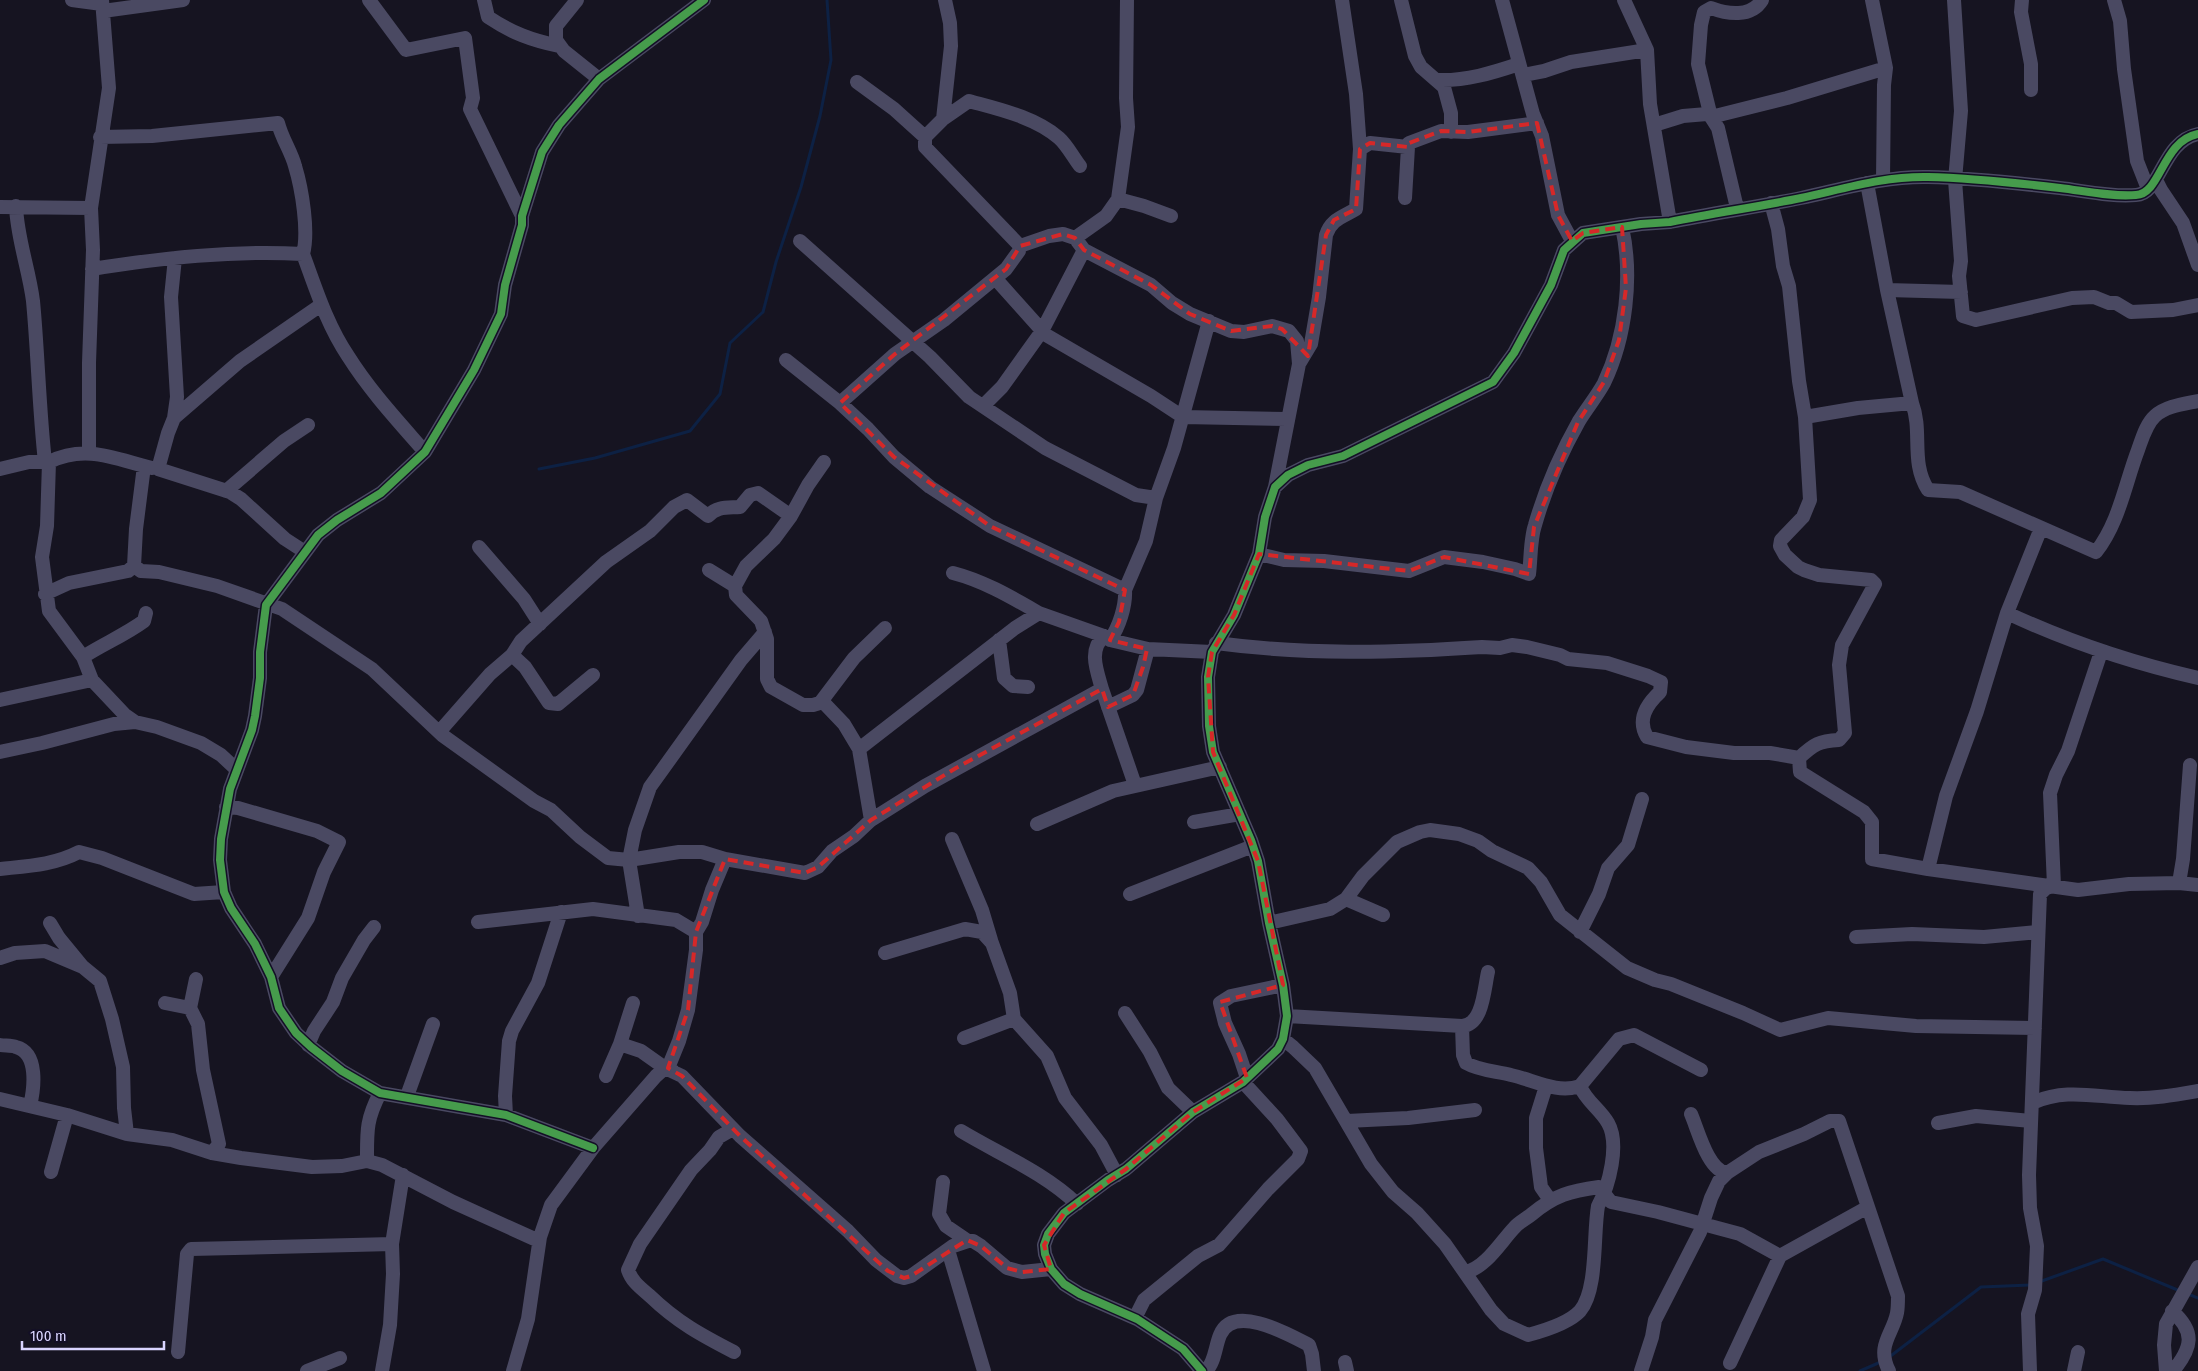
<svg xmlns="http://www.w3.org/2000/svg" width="2198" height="1371" font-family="'Fira Sans Condensed',sans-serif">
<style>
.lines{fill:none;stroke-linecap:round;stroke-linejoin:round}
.stream{stroke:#0d2144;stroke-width:3}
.minor{stroke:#4a4962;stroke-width:14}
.cycleway-casing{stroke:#130f26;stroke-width:11}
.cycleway{stroke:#469c4c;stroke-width:8}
.marked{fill:none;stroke:#d62828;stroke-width:4;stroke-dasharray:10 6;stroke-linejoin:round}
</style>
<rect width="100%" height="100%" fill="#161421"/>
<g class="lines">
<!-- stream -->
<path class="stream" d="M539 469 595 458 690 431 720 394 730 343 763 312 776 262 801 187 820 116 831 60 827 0
M2039 1282 2103 1259 2180 1291
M2188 1294 2198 1298
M1888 1358 1981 1287 2030 1285
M1860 1371 1883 1361"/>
<!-- minor -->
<path class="minor" d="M72 0 102 4
M369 0 406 50 465 38 473 98 470 109 522 216
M484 0 488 17C512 33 531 40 559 46
M577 0 556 26V40L564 51 599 79
M945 0 950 23 951 46 943 119 925 137V147L1020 246
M1342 0 1356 94 1360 149 1370 143 1408 147 1409 143 1441 131 1468 132 1537 123
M1401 0 1415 56 1421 67 1444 87 1451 113V132
M1502 0 1533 114 1542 136 1558 215 1572 241
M1624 0 1647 50 1650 104 1670 222
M1872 0 1886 68 1884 85 1883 180
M1954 0 1961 111 1955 180 1961 261 1959 276 1963 316 1976 320 2072 298 2094 297 2109 303H2116L2131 312 2173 310 2198 305
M2022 0 2021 12 2031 64V90
M2114 0 2120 21 2124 69 2137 161 2148 189
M103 11 183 0
M1523 75 1544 71 1571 62 1647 50
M1438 80C1466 81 1492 73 1519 64
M857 82 894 109 925 137
M943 119 969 101C998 109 1035 117 1059 138 1067 145 1073 157 1080 166
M1654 125 1683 116 1707 114 1711 117 1698 64 1701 25 1704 12 1711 8C1727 14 1751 18 1762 0
M100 137 152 136 278 123C282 139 291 151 295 166 302 189 309 232 303 254
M2156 180 2161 190 2183 223 2198 265
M1867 183 1887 290 1912 403C1923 432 1910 462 1928 490L1960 492 2096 552C2119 523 2125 484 2138 450 2142 439 2146 424 2155 416 2166 406 2184 404 2198 401
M1405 198 1408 147
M1118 199 1144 206 1171 216
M1771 203 1778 229 1783 266 1789 286 1799 381 1805 417 1810 500 1803 517 1781 540 1780 546 1785 555 1798 567 1804 570 1819 575 1871 580 1875 584 1842 645 1839 665 1845 733 1839 740C1819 741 1814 744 1799 758L1800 772 1864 812 1872 822V859L1928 869 2078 890 2129 884 2179 883 2183 859 2190 765
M16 206C17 238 29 269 33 301 38 354 39 408 45 462H49L47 526 42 557 49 611 83 657 92 680 125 715 135 722 157 727 201 743 221 755 237 770
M0 207 91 208
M1737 208 1718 128 1711 117 1787 98 1886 68
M1075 238 1106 216 1118 199 1128 127 1126 98 1127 0
M800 241 930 357 969 397 1045 448 1136 495 1156 498
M1020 246 1049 236 1063 234 1075 238 1084 250 1151 285 1172 303 1190 314 1231 331 1244 332 1272 326 1289 331 1297 341 1299 364
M92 269C162 258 233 250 303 254 316 289 327 325 348 356 370 391 398 421 425 452
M995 278 1046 335 1151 396 1183 417 1287 419
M1887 290 1961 292
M786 360 840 403 868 429 894 457 930 487 990 526 1125 590C1126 606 1119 627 1110 640
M840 403 895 354 944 320 1006 269 1019 251 1020 246
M983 406 1002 387 1042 331 1084 250
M1805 417 1858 408 1912 403
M174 418 177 397 171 297 175 258
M89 452V363L93 250 91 208 109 88 102 0
M49 462C86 444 115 459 152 468
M824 462 808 485 791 516 774 539 746 566 735 586 736 595 761 621 767 639V679L771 687 803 705H813L823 702 844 724 859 749 871 820
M144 466 136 529 134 566 141 571 159 572 217 586 282 609 372 669 442 735 534 801 551 810 580 837 608 858 629 860 679 852H702L725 859 805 873 818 867 832 851 854 836 871 820 925 786 1102 689C1097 671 1088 650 1104 636L1110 640 1148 649 1212 652
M0 469 29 462H45
M1275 487 1299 364 1311 344 1319 297 1326 235C1331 219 1343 217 1356 209L1360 149
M226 491 284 441 308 425
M479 547 524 599 540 624
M305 552 285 539 241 499 230 492 158 469 168 433 174 418 240 361 321 305
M1259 554 1284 560 1324 561 1409 571 1444 557 1483 562 1515 569 1529 574C1531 559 1530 540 1535 525 1545 490 1561 453 1579 421 1587 408 1597 396 1604 383 1626 337 1633 276 1622 227
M709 570 735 586
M953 573C984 581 1011 597 1039 613
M1125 590 1146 541 1156 498 1174 448 1209 321
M45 594 69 583 128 571 134 566
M2007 613C2069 642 2132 663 2198 678
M999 640 1004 678 1013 686 1028 687
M1216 643C1305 655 1393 653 1482 647L1500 648 1512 645 1527 647 1560 655 1568 659 1607 663 1648 676 1661 682 1660 692C1646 705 1637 720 1647 737L1686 747 1734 753H1770L1799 758
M512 655 525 667 549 703 558 704 593 675
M83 657C103 644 125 635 144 621L146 613
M1102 689 1135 785
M0 700 92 680
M820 703 854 658 885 628
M1108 707 1133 695 1137 690 1148 649
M440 731 490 674 512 655 521 641 606 562 650 531 674 507 687 500 708 516C717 506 728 508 740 507L750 495 758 493 791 516
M859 749 1015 628 1039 613 1104 636
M0 752 42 743 114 724 135 722
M226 807 238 808 317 831 339 842 324 872 308 918 271 977
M1194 822 1240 814
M1037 824 1113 791 1220 767
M952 839 982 910 991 940
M0 869C28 866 54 865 79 852L102 858 194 894 224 892
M1928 869 1946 796 1977 711 2007 613 2041 528
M2179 883 2198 885
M1130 894 1253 846
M1346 899 1383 915
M638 916 629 860 635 830 650 787 741 660 765 632
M478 922 593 909 676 920 696 932
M50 923 59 938 82 966
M1269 923 1330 909 1346 899 1363 876 1397 842 1420 832 1430 830 1459 834 1478 841 1492 851 1528 868 1541 882 1560 915 1627 968 1655 980 1671 984 1743 1013 1780 1030 1828 1018 1916 1026 2035 1028
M1580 932 1599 894 1608 868 1628 845 1642 799
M1856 937 1912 934 1984 937 2038 932
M885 953 965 929 982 932 992 943 1010 993 1014 1019 1047 1056 1065 1098 1101 1145 1117 1175
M0 958 15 953 45 951 83 967 100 981 112 1019 123 1067 124 1108 127 1134
M165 1003 190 1008 198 1024 203 1070 219 1144 212 1153
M190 1008 196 979
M1125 1013 1150 1052 1168 1088 1193 1112
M1287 1016 1462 1026 1463 1055 1466 1063C1480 1071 1496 1071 1511 1075 1534 1080 1557 1094 1580 1086L1619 1039 1634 1035 1701 1070
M1462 1026C1483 1025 1484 989 1488 972
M964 1038 1014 1019
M1283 1039 1293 1047 1315 1068 1371 1164 1393 1192 1417 1213 1445 1244 1491 1310 1504 1324 1528 1335C1543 1331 1569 1323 1580 1311 1598 1290 1593 1234 1598 1206 1609 1186 1620 1144 1608 1123 1600 1109 1586 1101 1580 1086
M620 1044 641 1051 665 1068 682 1076 740 1136 848 1231 876 1260 897 1276 904 1278 911 1276 953 1246 968 1241
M0 1045C5 1046 11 1045 16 1047 39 1053 34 1089 30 1106
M308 1045 314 1031 333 1002 342 978 364 940 374 927
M668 1068 679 1041 688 1010 696 950V932L702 922 712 890 725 859
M606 1076 620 1044 633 1003
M1247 1078 1239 1054 1225 1023 1220 1003 1231 996 1283 985
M1546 1086 1536 1118V1148L1541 1187 1550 1200
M407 1096 433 1024
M0 1099 67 1115 127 1134 172 1140 212 1153 241 1158 312 1167 342 1166 367 1161 382 1165 453 1202 539 1241
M2032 1103C2066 1088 2094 1097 2130 1098 2153 1099 2175 1095 2198 1091
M1691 1114C1698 1130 1708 1171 1727 1173
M506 1115 505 1096 509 1041 512 1031 538 983 561 912
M1347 1121 1408 1118 1475 1110
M1938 1123 1976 1116 2031 1121
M733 1129 719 1137 710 1150 691 1170 640 1244 628 1270C632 1282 641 1288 650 1296 677 1322 701 1335 734 1352
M961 1131C1001 1155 1043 1172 1077 1204
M593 1148 506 1115 380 1093 342 1071 311 1047 296 1033 279 1008 271 977 255 944 231 908 224 892 220 860 221 839 230 789 252 730 255 716 260 678V652L266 605 318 535 337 520 381 493 425 452 474 370 501 314 505 285 522 225V216L542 152 559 125 599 79 704 0
M367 1161C367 1131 366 1120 380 1093
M51 1172 67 1115
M943 1182 939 1214 946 1226 968 1241H973L981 1246 1007 1268 1022 1272 1051 1269
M948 1250 984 1371
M1466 1272C1486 1267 1500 1243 1514 1228 1519 1222 1526 1219 1532 1214 1555 1195 1570 1191 1599 1187L1611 1202 1658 1212 1740 1234 1780 1256 1868 1207
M2172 1311C2196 1332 2192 1348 2173 1371
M1135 1318 1144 1300 1198 1256 1219 1245 1268 1189 1298 1159 1301 1151 1277 1119 1243 1082
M178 1352 187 1254 191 1249 392 1244
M1345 1362 1347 1371
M1730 1363 1780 1256
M307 1371 340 1358
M382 1371 390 1325 393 1274 392 1244 403 1175
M513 1371 528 1319 540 1237 551 1205 593 1148 656 1076 665 1068 673 1071
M1202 1371 1183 1349 1137 1319 1080 1294 1064 1284 1051 1269 1045 1254 1044 1245 1048 1234 1064 1213 1108 1180 1126 1169 1193 1112 1243 1082 1278 1049 1283 1039 1287 1016 1283 985 1269 923 1258 861 1251 840 1213 752 1209 726 1208 677 1212 652 1234 615 1259 554 1265 517 1275 487 1288 475 1308 465 1343 456 1493 382 1514 353 1551 285 1564 250 1583 233 1641 224 1670 222C1714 213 1757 207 1801 198 1843 189 1884 176 1928 177 1972 178 2017 183 2060 188 2085 191 2111 197 2136 195 2161 194 2162 141 2198 134
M1206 1371C1215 1362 1215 1347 1220 1335 1233 1303 1288 1334 1309 1345L1312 1354 1314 1371
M1641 1371 1652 1337 1655 1320 1700 1232 1711 1198 1719 1181 1727 1173 1759 1152 1804 1134 1830 1121H1839L1898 1296C1898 1302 1898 1308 1897 1313 1893 1334 1876 1345 1889 1371
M2030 1371 2028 1314 2035 1290 2037 1246 2030 1208 2029 1175 2040 894 2046 888 2054 886 2050 793 2056 775 2068 751 2101 652
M2074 1371 2078 1352
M2166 1371 2164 1345 2166 1324 2198 1267"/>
<!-- cycleway casing -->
<g class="cycleway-casing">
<path id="cycleway" d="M593 1148 506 1115 380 1093 342 1071 311 1047 296 1033 279 1008 271 977 255 944 231 908 224 892 220 860 221 839 230 789 252 730 255 716 260 678V652L266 605 318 535 337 520 381 493 425 452 474 370 501 314 505 285 522 225V216L542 152 559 125 599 79 704 0
M1202 1371 1183 1349 1137 1319 1080 1294 1064 1284 1051 1269 1045 1254 1044 1245 1048 1234 1064 1213 1108 1180 1126 1169 1193 1112 1243 1082 1278 1049 1283 1039 1287 1016 1283 985 1269 923 1258 861 1251 840 1213 752 1209 726 1208 677 1212 652 1234 615 1259 554 1265 517 1275 487 1288 475 1308 465 1343 456 1493 382 1514 353 1551 285 1564 250 1583 233 1641 224 1670 222C1714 213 1757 207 1801 198 1843 189 1884 176 1928 177 1972 178 2017 183 2060 188 2085 191 2111 197 2136 195 2161 194 2162 141 2198 134"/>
</g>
<!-- cycleway -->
<use href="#cycleway" class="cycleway"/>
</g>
<!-- marked area -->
<path class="marked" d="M1537 123 1558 215 1572 241 1583 233 1622 227 1626 288 1619 340 1604 382 1578 422 1534 527 1529 574 1444 557 1409 571 1259 554 1234 615 1212 652 1208 677 1213 752 1258 861 1283 985 1220 1002 1247 1078 1193 1112 1126 1169 1064 1213 1044 1245 1051 1269 1022 1272 1007 1268 981 1246 967 1240 911 1276 904 1278 888 1271 740 1136 682 1076 668 1068 688 1010 696 932 725 859 805 873 818 867 871 820 956 768 1102 689 1108 707 1133 695 1143 667 1147 649 1110 640 1119 622 1125 590 990 526 894 457 840 403 895 354 1006 269 1020 246 1063 234 1075 238 1084 250 1151 285 1190 314 1231 331 1272 326 1282 329 1308 356 1326 235 1334 220 1356 209 1360 149 1370 143 1408 147 1409 143 1441 131 1468 132Z"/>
<!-- scale -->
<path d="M22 1341v8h142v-8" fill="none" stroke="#d9d4ff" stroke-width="2.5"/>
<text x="30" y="1341" font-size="15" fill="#d9d4ff" stroke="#130f26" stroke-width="4" paint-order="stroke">100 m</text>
</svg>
